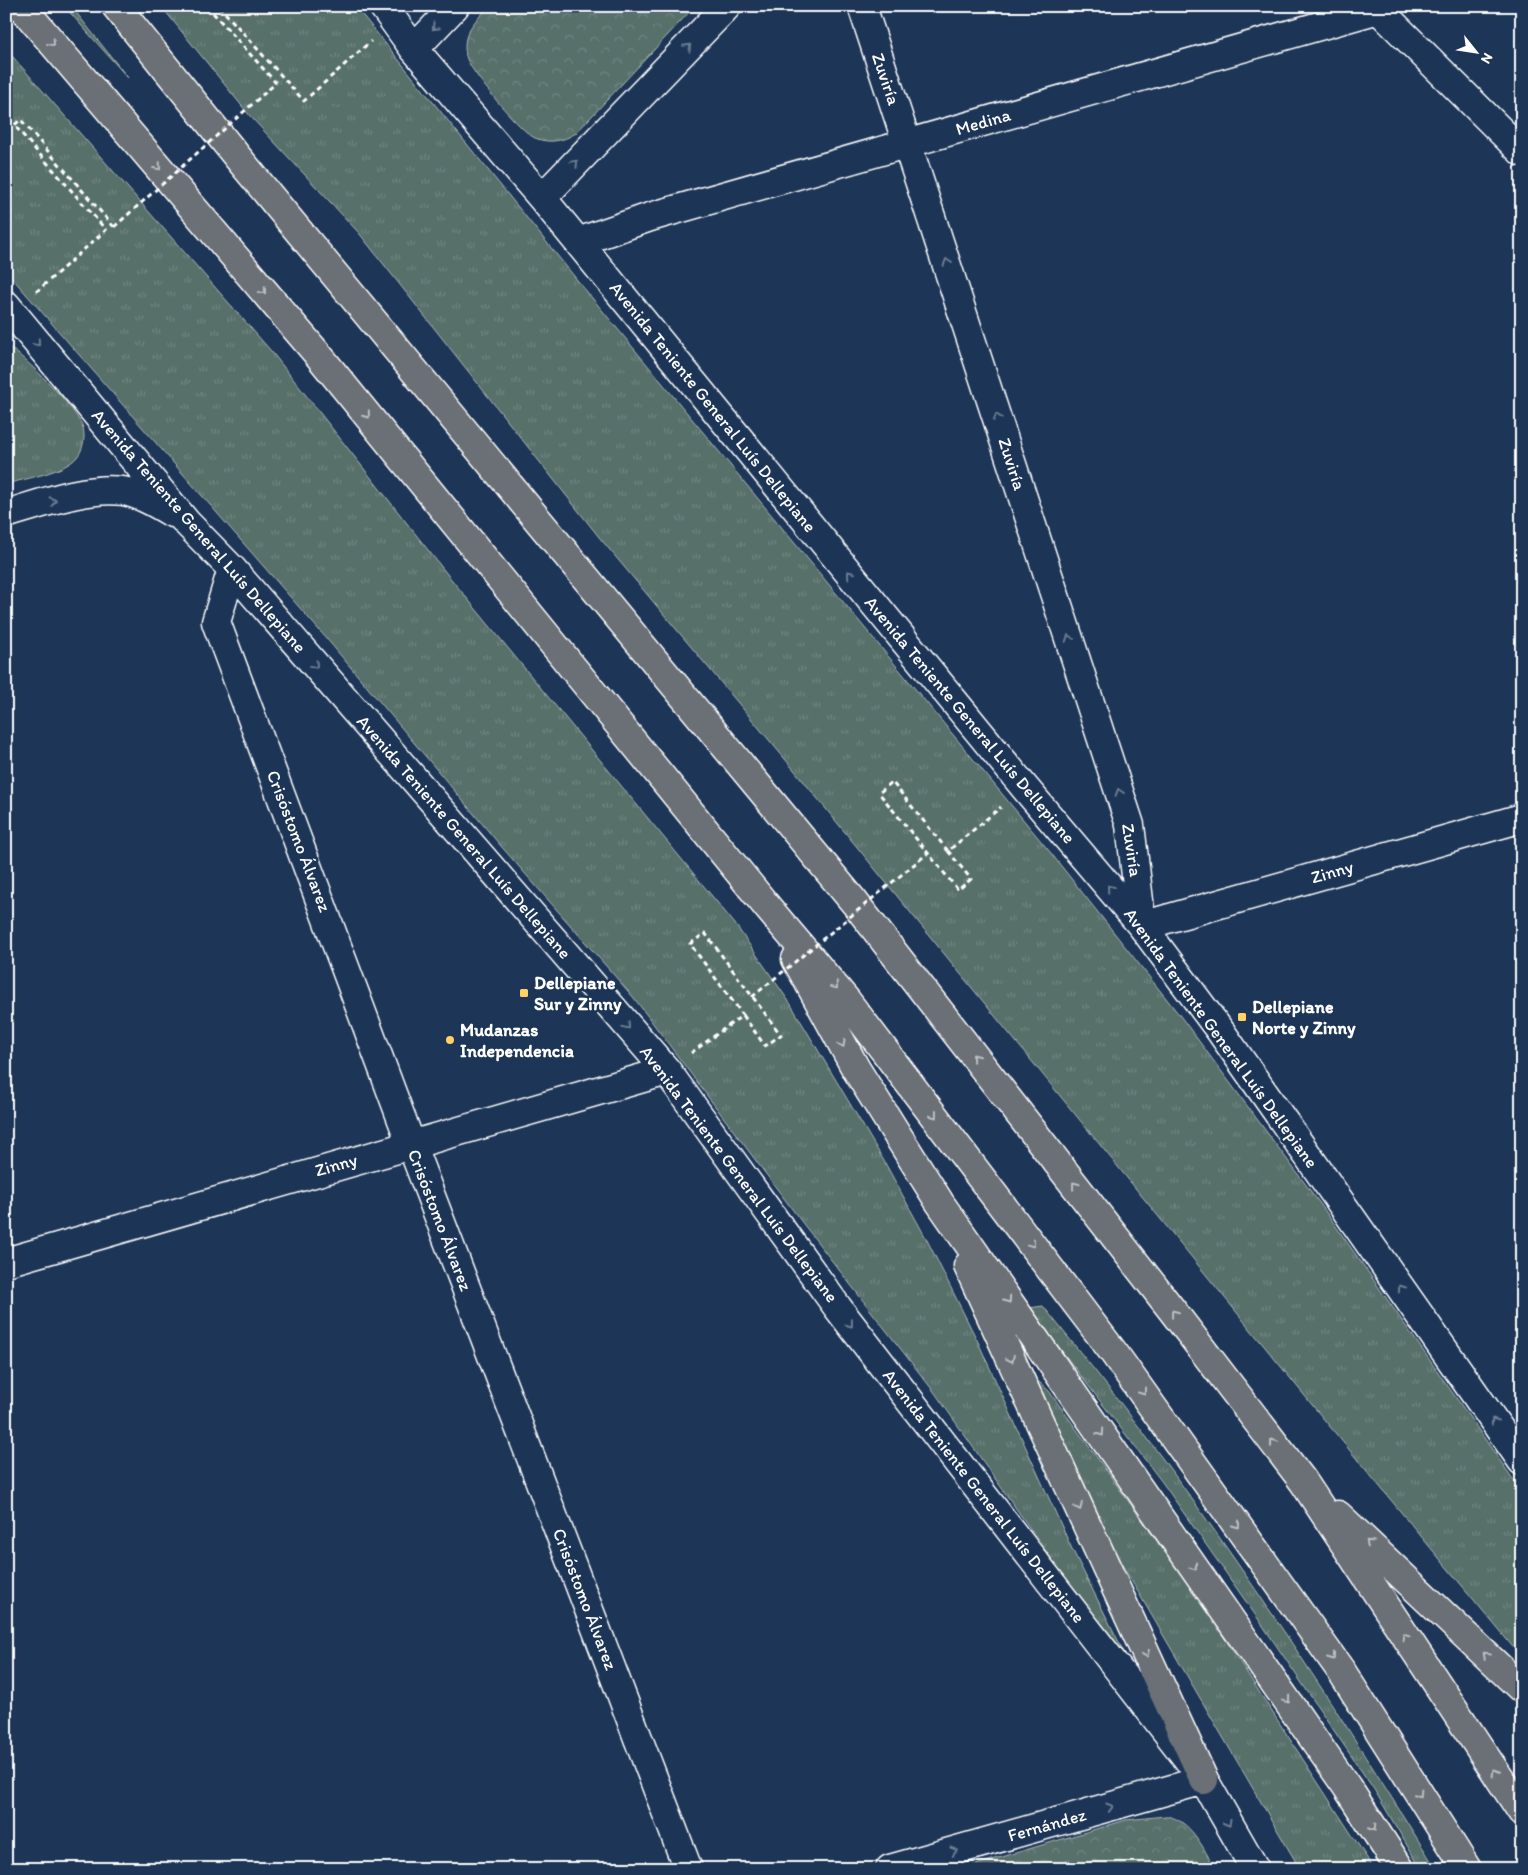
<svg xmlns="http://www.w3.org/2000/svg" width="1528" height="1875" font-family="Itim,sans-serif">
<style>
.grass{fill:url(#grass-tufts);stroke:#acb7b5}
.forest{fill:url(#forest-crowns);stroke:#acb7b5}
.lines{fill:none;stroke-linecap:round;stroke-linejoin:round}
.minor-casing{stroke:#fff;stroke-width:31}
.highway-casing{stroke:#fff;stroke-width:31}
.path{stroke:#fff;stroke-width:3;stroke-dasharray:5 4;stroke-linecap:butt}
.minor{stroke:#1d3557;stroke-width:28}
.highway{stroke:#6a7074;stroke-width:28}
.path-bridge{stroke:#fff;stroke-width:3;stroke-dasharray:5 4;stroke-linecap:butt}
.oneway{stroke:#6c7c92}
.oneway2{stroke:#bcbfc0}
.poi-dot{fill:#ffd166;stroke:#1d3557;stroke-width:2}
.labels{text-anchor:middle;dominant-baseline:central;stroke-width:5;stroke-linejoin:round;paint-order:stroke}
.street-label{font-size:18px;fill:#fff;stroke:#1d3557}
.poi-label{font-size:18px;font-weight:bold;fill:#fff;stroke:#1d3557;text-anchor:start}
</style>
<defs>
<pattern id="grass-tufts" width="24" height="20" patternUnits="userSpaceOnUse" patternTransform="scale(1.25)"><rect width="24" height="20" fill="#586f6b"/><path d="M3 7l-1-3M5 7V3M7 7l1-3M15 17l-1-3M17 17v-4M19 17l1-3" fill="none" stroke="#718581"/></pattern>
<pattern id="forest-crowns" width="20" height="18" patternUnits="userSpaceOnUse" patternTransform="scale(1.25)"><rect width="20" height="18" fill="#586f6b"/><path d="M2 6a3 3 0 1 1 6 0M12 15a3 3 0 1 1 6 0" fill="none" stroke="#718581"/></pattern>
</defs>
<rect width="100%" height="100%" fill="#1d3557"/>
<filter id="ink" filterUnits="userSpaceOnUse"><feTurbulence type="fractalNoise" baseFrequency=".02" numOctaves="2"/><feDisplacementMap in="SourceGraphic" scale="10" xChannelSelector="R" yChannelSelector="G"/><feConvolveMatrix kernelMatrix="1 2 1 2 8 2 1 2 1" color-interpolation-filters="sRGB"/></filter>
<g filter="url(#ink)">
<!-- grass -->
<path class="grass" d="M64 6H71L128 78Z
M161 6H355L578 281 1050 852 1181 1017 1321 1205 1522 1492V1658L1322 1417 795 771 599 537 359 233 250 116Z
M6 49 271 351 447 574 735 924 790 1003 884 1161 927 1240 978 1342 1072 1549 1126 1656 1109 1641 935 1393 804 1225 634 998 500 845 326 638 6 271Z
M6 345C26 358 72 404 82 425 86 434 84 449 77 457 65 472 24 479 6 484Z
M1043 1306C1075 1346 1108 1386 1139 1427 1246 1569 1343 1718 1436 1869H1421L1375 1791 1261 1623 1162 1482 1029 1308Z
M1036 1379 1049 1391 1201 1602 1374 1869H1300L1100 1527Z"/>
<!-- forest -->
<path class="forest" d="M490 6H695L576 133C564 141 549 144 535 138 521 132 473 75 467 59 465 55 465 49 465 44 466 28 479 17 490 6Z
M1165 1816C1190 1818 1204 1849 1215 1869H962L1126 1820Z"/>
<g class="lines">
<!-- minor casing -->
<g class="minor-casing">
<path id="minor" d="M383 6 414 49 542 198 1025 788 1142 926 1221 1032 1522 1461
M862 6 1130 825 1142 926 1522 818
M1375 6 1522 152
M414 49 455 6
M542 198 727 6
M578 242 650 217 1389 6
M6 305 186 522 232 569 667 1071 838 1308 1204 1780 1255 1869
M6 514C40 504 87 486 123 491 140 494 157 504 172 513
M232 569 216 622 411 1144 688 1869
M6 1262 667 1071
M890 1869 1204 1780"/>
</g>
<!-- highway casing -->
<g class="highway-casing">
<path id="highway" d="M21 6 320 357 769 909 846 1000 1114 1353 1342 1672 1467 1869
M116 6 239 159 855 903 1172 1310 1303 1481 1522 1812
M796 959 856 1069 940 1203 1347 1787 1400 1869
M968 1266 1204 1780
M1338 1515 1522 1689"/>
</g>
<!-- path -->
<path class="path" d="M207 6 276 83
M219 6 304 101 371 41
M36 292 106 230 14 125 21 120 114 227
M948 851 971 879 958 890 879 793 892 782 948 851 1001 807
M691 1053 743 1015 690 944 705 933 781 1035 765 1046 743 1015"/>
<!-- minor -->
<use href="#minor" class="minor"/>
<!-- highway -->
<use href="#highway" class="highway"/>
<!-- path-bridge -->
<path class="path-bridge" d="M114 227 276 83
M752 997 928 853"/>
</g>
<!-- one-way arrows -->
<defs><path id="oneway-chevron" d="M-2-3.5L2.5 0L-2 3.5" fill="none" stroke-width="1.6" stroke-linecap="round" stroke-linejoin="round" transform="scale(1.25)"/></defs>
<g class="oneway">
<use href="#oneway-chevron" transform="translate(435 27) rotate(134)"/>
<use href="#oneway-chevron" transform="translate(688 47) rotate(-46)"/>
<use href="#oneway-chevron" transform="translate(575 163) rotate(-46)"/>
<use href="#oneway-chevron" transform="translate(947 262) rotate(-108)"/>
<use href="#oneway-chevron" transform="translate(37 343) rotate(50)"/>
<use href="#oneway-chevron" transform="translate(997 417) rotate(-108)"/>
<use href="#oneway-chevron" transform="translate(53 501) rotate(-14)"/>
<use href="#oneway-chevron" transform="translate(850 574) rotate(-129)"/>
<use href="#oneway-chevron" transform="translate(1069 638) rotate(-108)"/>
<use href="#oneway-chevron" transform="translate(315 665) rotate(49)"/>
<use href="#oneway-chevron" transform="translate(1119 792) rotate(-108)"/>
<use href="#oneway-chevron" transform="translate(1110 888) rotate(-130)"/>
<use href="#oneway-chevron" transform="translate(627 1026) rotate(49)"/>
<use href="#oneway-chevron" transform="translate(1401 1288) rotate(-125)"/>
<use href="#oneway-chevron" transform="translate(850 1324) rotate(52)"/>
<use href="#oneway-chevron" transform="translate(1494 1421) rotate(-125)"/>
<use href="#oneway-chevron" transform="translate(1110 1807) rotate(-16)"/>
<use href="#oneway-chevron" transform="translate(1228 1823) rotate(60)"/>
<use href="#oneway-chevron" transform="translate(954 1851) rotate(-16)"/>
</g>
<g class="oneway2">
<use href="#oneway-chevron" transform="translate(52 43) rotate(49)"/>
<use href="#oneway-chevron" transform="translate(158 167) rotate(49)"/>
<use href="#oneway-chevron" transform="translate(263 291) rotate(50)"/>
<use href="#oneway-chevron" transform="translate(367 415) rotate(51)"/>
<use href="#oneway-chevron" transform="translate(835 986) rotate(50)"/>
<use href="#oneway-chevron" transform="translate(842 1044) rotate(62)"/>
<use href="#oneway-chevron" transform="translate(975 1057) rotate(-128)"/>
<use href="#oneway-chevron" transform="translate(934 1115) rotate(53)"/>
<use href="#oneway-chevron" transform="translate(1075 1185) rotate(-128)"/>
<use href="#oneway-chevron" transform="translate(1032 1244) rotate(53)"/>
<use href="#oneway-chevron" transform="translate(1008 1300) rotate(55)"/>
<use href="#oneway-chevron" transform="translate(1174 1313) rotate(-128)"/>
<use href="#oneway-chevron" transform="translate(1011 1359) rotate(65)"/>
<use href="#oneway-chevron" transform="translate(1143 1392) rotate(54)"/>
<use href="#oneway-chevron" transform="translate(1101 1433) rotate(55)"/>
<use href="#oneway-chevron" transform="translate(1273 1442) rotate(-127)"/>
<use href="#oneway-chevron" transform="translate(1079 1507) rotate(65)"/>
<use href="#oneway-chevron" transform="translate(1237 1525) rotate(54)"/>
<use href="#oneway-chevron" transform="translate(1369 1543) rotate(-136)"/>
<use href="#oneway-chevron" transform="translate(1194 1567) rotate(55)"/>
<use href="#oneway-chevron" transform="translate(1405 1636) rotate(-123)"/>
<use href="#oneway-chevron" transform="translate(1146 1654) rotate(65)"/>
<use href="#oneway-chevron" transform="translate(1486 1655) rotate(-136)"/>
<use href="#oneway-chevron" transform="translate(1332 1657) rotate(54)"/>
<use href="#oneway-chevron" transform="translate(1287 1700) rotate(55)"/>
<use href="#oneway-chevron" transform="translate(1495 1772) rotate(-123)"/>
<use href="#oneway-chevron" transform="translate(1419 1794) rotate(58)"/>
<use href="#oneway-chevron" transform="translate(1373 1828) rotate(57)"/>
</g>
</g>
<!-- markers -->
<g class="poi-dot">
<rect x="519" y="988" width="10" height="10" rx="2.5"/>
<rect x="1237" y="1012" width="10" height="10" rx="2.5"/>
<circle cx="450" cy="1040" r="5"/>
</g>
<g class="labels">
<!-- street labels -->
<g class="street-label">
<text transform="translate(886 79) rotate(71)">Zuviría</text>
<text transform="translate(983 122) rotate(-16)">Medina</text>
<text transform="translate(713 407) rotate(51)">Avenida Teniente General Luís Dellepiane</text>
<text transform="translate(1012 464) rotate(72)">Zuviría</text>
<text transform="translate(199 531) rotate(49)">Avenida Teniente General Luís Dellepiane</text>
<text transform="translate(970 720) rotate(50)">Avenida Teniente General Luís Dellepiane</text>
<text transform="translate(464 837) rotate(49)">Avenida Teniente General Luís Dellepiane</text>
<text transform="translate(299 841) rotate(69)">Crisóstomo Álvarez</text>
<text transform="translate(1132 850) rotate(81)">Zuviría</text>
<text transform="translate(1332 872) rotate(-16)">Zinny</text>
<text transform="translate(1221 1038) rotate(54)">Avenida Teniente General Luís Dellepiane</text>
<text transform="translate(336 1165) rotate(-16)">Zinny</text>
<text transform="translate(739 1174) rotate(53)">Avenida Teniente General Luís Dellepiane</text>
<text transform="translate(440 1220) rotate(69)">Crisóstomo Álvarez</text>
<text transform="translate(984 1496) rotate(52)">Avenida Teniente General Luís Dellepiane</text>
<text transform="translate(585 1599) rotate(69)">Crisóstomo Álvarez</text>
<text transform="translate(1047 1825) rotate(-16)">Fernández</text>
</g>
<!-- poi labels -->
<g class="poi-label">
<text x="534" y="983">Dellepiane<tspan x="534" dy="21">Sur y Zinny</tspan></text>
<text x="1252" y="1007">Dellepiane<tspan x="1252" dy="21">Norte y Zinny</tspan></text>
<text x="460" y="1030">Mudanzas<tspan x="460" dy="21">Independencia</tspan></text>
</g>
</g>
<!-- margin -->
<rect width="1528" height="1875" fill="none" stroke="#1d3557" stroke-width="25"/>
<rect x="12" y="12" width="1503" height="1850" fill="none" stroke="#fff" stroke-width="2" filter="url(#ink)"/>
<!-- north arrow -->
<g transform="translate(1476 52) rotate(120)" stroke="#1d3557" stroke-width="4" paint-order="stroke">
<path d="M0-4L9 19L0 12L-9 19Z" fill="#ffffff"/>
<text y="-8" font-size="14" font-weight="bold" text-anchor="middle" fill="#ffffff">N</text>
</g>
</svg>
